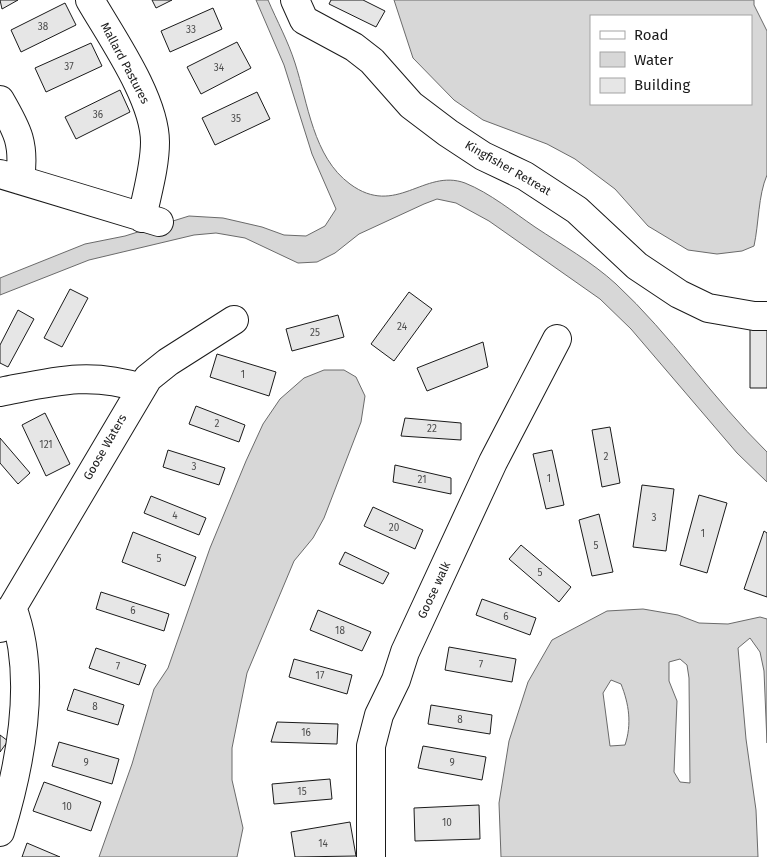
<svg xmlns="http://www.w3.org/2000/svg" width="767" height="857" font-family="'Fira Sans',sans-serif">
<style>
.water{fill:#d7d7d7;stroke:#6a6a6a;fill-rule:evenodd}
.building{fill:#e6e6e6;stroke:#1a1a1a}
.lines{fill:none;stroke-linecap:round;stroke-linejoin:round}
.minor-casing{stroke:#1a1a1a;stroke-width:30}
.minor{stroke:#fff;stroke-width:28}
.labels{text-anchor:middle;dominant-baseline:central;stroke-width:4;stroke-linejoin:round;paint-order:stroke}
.number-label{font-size:10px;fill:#4d4d4d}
.street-label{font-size:12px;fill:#1a1a1a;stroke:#fff}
</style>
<rect width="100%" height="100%" fill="#fff"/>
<!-- water -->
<path class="water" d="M256 0H268C277 21 288 41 295 63 308 103 313 157 350 184 396 218 424 168 465 183 490 193 513 212 535 227 562 245 592 262 616 284 671 335 713 399 767 452V482L737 453 631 329 600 299 489 221 456 203 437 199 424 204 359 234 335 253 317 262 298 263 245 238 216 233 194 235 89 260 0 295V278L85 244 125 236 189 216 223 218 262 227 284 235 306 236 325 226 336 209 312 154 284 65Z
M394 0H754V5L767 31V175C758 196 759 223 754 246L742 251 717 254 688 250 648 226 615 189 575 159 547 144 483 120 454 100 413 58ZM591 16H751V104H591Z
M324 370H344L356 377 365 396 361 422 324 518 313 538 294 561 247 673 232 748V780L243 828 237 857H99L132 764 154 689 168 668 210 548 246 461 263 424 280 399 304 378Z
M643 609 678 615 699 623 728 624 760 617 767 619V743L764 671 760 652 750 638 738 648 746 739 756 810 758 857H501L499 803 509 741 528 682 552 640 607 611ZM680 659 687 665 689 678 690 783 680 782 674 772 677 701 669 681V662ZM611 680 621 684C629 704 632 724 625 745L610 746 603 693Z"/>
<!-- building -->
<path class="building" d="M0 0H18L2 9Z
M152 0H172L156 8Z
M331 0H363L385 11 376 27 329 4Z
M65 3 76 25 21 52 11 30Z
M213 8 222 29 170 52 161 31Z
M237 42 251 68 201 94 187 67Z
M91 43 102 66 46 92 35 68Z
M120 90 130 112 76 139 65 117Z
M257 92 270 119 215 145 202 118Z
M70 289 88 298 62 347 44 338Z
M409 292 432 309 394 361 371 344Z
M18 310 34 319 8 367 0 363V345Z
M338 315 344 337 292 351 286 329Z
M750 323H767V388H750Z
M483 342 488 367 427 391 417 368Z
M217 354 276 372 269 396 210 377Z
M196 406 245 425 239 442 189 424Z
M45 413 70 464 46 476 22 425Z
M405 418 461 423V440L401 436Z
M610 427 620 483 602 487 592 430Z
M0 438 30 473 18 484 0 463Z
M168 450 225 468 219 485 163 467Z
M552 450 564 505 546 509 533 454Z
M395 465 451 478V494L393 482Z
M642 485 674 489 666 551 633 547Z
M699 495 727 503 707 573 680 565Z
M151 496 206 518 199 535 144 513Z
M373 507 423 530 415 549 364 526Z
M599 514 613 572 592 576 579 520Z
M764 531 767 533V597L744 589Z
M133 532 196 557 185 586 122 562Z
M521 545 571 587 559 602 509 559Z
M345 552 389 573 383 584 339 564Z
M101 592 169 614 164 631 96 609Z
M482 599 536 618 530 635 476 615Z
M318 610 371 632 362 651 310 630Z
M449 647 516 659 512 682 445 670Z
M96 648 146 665 139 685 89 668Z
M294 659 352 675 347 694 289 677Z
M74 689 124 705 118 725 67 710Z
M431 705 492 715 490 734 428 724Z
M277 722 338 724 337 744 271 742Z
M0 735 8 741 0 752Z
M59 742 119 759 112 784 52 766Z
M423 746 486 757 482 780 418 768Z
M330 779 332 799 274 804 272 784Z
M44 782 101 802 91 831 33 811Z
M479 805 480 839 415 841 414 808Z
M350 822 356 856 295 857 291 832Z
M27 843 60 857H22Z"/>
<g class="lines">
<!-- minor casing -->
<g class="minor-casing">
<path id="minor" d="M90 0C112 38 155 99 155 142 155 167 147 193 142 218
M295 0 304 20 354 47 372 61 411 105 448 133 483 156 525 176 577 210 637 266 679 294 708 308 754 316H767
M0 100C18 131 25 144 20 180
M0 174 159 222
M0 392C52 382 89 371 141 388
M0 628 148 378 168 362 234 320
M0 832C21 763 38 676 12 607
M371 857V746L379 715 396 680 405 652 493 462 557 339"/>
</g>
<!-- minor -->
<use href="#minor" class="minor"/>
</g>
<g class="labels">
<!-- number labels -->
<g class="number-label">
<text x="43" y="27">38</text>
<text x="191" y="30">33</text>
<text x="69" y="67">37</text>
<text x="219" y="68">34</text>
<text x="98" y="115">36</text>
<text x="236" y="119">35</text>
<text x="402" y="327">24</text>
<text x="315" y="333">25</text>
<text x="243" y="375">1</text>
<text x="217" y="424">2</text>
<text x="432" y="429">22</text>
<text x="46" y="445">121</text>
<text x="606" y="457">2</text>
<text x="194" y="467">3</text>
<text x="549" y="479">1</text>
<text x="422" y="480">21</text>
<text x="175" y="516">4</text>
<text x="654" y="518">3</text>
<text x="394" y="528">20</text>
<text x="703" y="534">1</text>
<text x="596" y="546">5</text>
<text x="159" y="559">5</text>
<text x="540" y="573">5</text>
<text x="133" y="611">6</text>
<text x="506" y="617">6</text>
<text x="340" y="631">18</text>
<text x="481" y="665">7</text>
<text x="118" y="667">7</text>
<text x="320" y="676">17</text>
<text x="95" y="707">8</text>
<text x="460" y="720">8</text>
<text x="306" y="733">16</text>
<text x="86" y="763">9</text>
<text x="452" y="763">9</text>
<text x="302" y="792">15</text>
<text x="67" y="807">10</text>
<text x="447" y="823">10</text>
<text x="323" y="844">14</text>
</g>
<!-- street labels -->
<g class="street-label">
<text transform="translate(125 63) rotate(62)">Mallard Pastures</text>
<text transform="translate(508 168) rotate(30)">Kingfisher Retreat</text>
<text transform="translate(105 447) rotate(-60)">Goose Waters</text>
<text transform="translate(434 590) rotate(-65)">Goose walk</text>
</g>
</g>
<!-- legend -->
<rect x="590" y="15" width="162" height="90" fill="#ffffff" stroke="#a3a3a3"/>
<rect x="600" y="31" width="25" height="8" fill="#ffffff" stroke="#a3a3a3"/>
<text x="634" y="40" font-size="15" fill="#1a1a1a">Road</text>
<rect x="600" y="52" width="25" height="15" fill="#d7d7d7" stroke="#a3a3a3"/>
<text x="634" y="65" font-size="15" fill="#1a1a1a">Water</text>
<rect x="600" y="78" width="25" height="15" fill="#e6e6e6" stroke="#a3a3a3"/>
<text x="634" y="90" font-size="15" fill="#1a1a1a">Building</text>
</svg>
